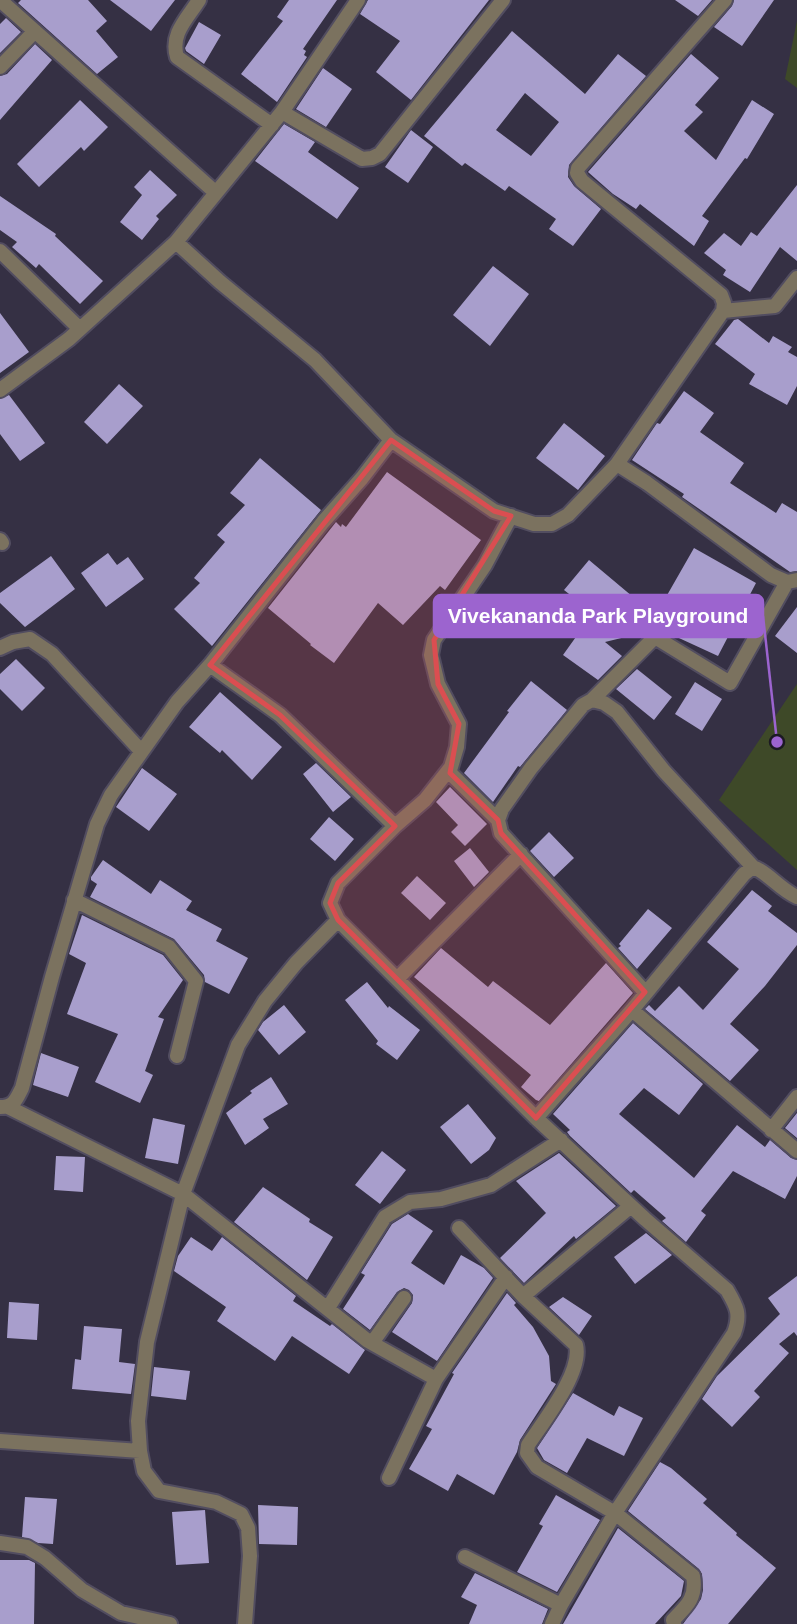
<svg xmlns="http://www.w3.org/2000/svg" width="797" height="1624" font-family="Helvetica,sans-serif">
<style>
.green{fill:#3e4928}
.building{fill:#a89ecc;fill-rule:evenodd}
.lines{fill:none;stroke-linecap:round;stroke-linejoin:round}
.street-casing{stroke:#524d60;stroke-width:18}
.street{stroke:#7b725f;stroke-width:14}
.marked{fill:#da4e51;fill-opacity:0.2;stroke:#da4e51;stroke-width:5;stroke-linejoin:round}
.leader{fill:none;stroke:#9c64cf;stroke-width:2.5}
.callout-dot{fill:#9c64cf;stroke:#1c1a23;stroke-width:2.5}
.callout{fill:#9c64cf;stroke:#9c64cf;stroke-width:2.5}
.callout-label{font-size:21px;text-anchor:middle;font-weight:bold;fill:#fff}
</style>
<rect width="100%" height="100%" fill="#353044"/>
<!-- green -->
<path class="green" d="M797 21V88L785 79Z
M797 684V870L719 800Z"/>
<!-- building -->
<path class="building" d="M21 0H88L107 21 96 31 118 57 97 74 18 3Z
M110 0H175L151 31Z
M289 0H337L303 49 306 51 304 55 307 57 277 102 241 74 283 21 277 17Z
M368 0H489L411 100 376 72 400 41 360 14Z
M675 0H712L698 16Z
M734 0H774L742 46 714 27 732 6Z
M6 18 21 32 0 53V24Z
M199 22 221 35 204 64 186 51 185 48Z
M512 31 585 94 618 54 646 76 569 165 568 177 574 186 601 209 573 246 549 229 556 219 509 186 505 191 465 163 462 166 424 136ZM525 93 559 122 531 156 496 130Z
M35 44 52 60 0 120V76L7 74Z
M691 54 719 78 695 105 703 112 684 131 716 160 752 100 774 114 747 159 745 158 702 216 709 221 694 246 640 204 636 209 613 194 588 172Z
M323 68 352 89 326 127 296 109Z
M80 100 108 127 84 151 81 147 39 187 17 164Z
M284 124 315 142 308 152 359 188 337 219 255 161Z
M411 130 433 147 408 183 385 167Z
M150 170 177 195 156 216 159 219 142 240 120 222 142 195 134 187Z
M797 185V261L780 247 750 292 723 275 726 270 704 253 724 233 741 246 751 232 757 236Z
M0 196 56 234 55 236 103 281 80 304 39 264 36 268 12 247 17 242 0 230Z
M493 266 529 294 490 346 453 315Z
M0 313 29 352 0 373Z
M738 319 769 343 773 336 792 347 788 352 797 357V386L787 405 749 384 755 374 715 344 734 320Z
M119 384 143 406 107 444 84 422Z
M684 391 714 413 700 432 744 463 730 483 776 513 782 503 797 512V571L790 572 682 497 684 494 632 460 657 423 660 424Z
M9 395 45 443 20 461 0 434V399Z
M564 423 605 456 578 490 536 458Z
M260 458 321 510 212 646 174 609 200 583 194 578 225 542 217 535 245 505 230 493Z
M387 472 481 540 445 590 440 586 403 625 378 603 334 663 310 645 311 644 268 608 336 522 341 527 342 524 346 527Z
M694 548 756 583 718 656 655 627 646 632 605 642 622 656 598 680 563 655 593 613 564 590 589 560 651 612 664 595 666 597Z
M108 553 117 565 128 557 144 579 106 607 81 573Z
M51 556 75 589 25 627 0 603V593Z
M797 607V653L775 636Z
M16 659 45 688 22 711 0 689V674Z
M637 669 672 697 654 720 616 689Z
M531 681 567 710 520 767 518 766 493 802 464 773 509 712 507 711Z
M695 682 722 699 702 731 675 714Z
M220 692 282 747 252 780 222 750 220 753 189 727Z
M316 763 351 797 333 812 303 774Z
M142 768 177 794 149 831 116 807Z
M450 787 487 824 465 846 451 832 458 825 436 802Z
M329 817 354 839 335 861 310 839Z
M549 832 574 858 554 877 530 851Z
M470 848 489 872 474 887 454 861Z
M103 860 151 894 160 880 192 901 186 910 222 929 216 941 248 958 229 994 205 982 204 975 174 939 90 897 97 884 91 880V877Z
M417 876 446 903 430 920 401 893Z
M752 890 772 906 768 911 797 933V945L765 986 730 1024 759 1050 730 1081 645 1009 649 1005 655 1011 679 986 703 1010 739 969 707 942Z
M648 909 672 928 637 969 618 948 621 946 619 944Z
M82 915 163 955 183 980 158 1017 164 1019 145 1071 153 1075 140 1103 95 1082 118 1034 67 1014 86 963 69 954Z
M441 948 488 987 493 981 550 1025 606 963 633 993 539 1101 536 1100 521 1087 531 1075 414 977Z
M367 982 388 1008 389 1006 420 1030 397 1060 376 1044 378 1041 345 1000Z
M284 1005 306 1032 279 1055 258 1030 263 1022Z
M633 1023 703 1084 679 1115 644 1088 619 1114 694 1178 737 1125 765 1147 770 1140 791 1158 797 1160V1176L785 1199 733 1171 701 1211 706 1215 686 1242 662 1221 666 1218 634 1190 631 1193 570 1136 567 1132 570 1130 553 1114Z
M41 1053 79 1067 68 1097 33 1085Z
M271 1077 288 1104 263 1119 269 1128 245 1145 226 1113 252 1093 250 1091Z
M468 1104 496 1138 489 1150 471 1164 440 1127Z
M797 1113V1138L785 1128Z
M153 1118 185 1125 178 1164 145 1158Z
M382 1151 406 1170 380 1204 355 1185Z
M559 1153 616 1206 576 1239 574 1236 524 1283 500 1258 546 1213 516 1181Z
M56 1156 85 1157 83 1192 54 1190Z
M263 1187 310 1219 309 1222 333 1237 307 1280 234 1222Z
M408 1214 433 1231 411 1263 444 1285 461 1255 484 1268 493 1278 437 1361 392 1332 412 1303 413 1295 409 1290 404 1288 397 1292 370 1330 343 1309 365 1275 361 1273 392 1224Z
M646 1233 672 1255 635 1284 614 1257Z
M191 1237 212 1251 222 1237 296 1296 293 1301 330 1326 332 1324 365 1350 349 1374 292 1336 275 1361 217 1321 226 1307 174 1271 178 1256Z
M797 1276V1336L794 1332 779 1344 789 1353 754 1391 760 1397 732 1427 702 1399 717 1376 780 1314 768 1298Z
M507 1293 516 1303 514 1305 533 1327 549 1356 551 1381 556 1384 520 1440 517 1452 494 1495 457 1474 448 1491 409 1469 432 1429 426 1426 454 1374 452 1373Z
M563 1297 592 1316 579 1335 549 1307Z
M9 1302 39 1304 37 1340 7 1338Z
M84 1326 122 1329 119 1362 135 1364 131 1394 72 1389 75 1359 81 1360Z
M154 1367 190 1371 186 1400 151 1396Z
M573 1393 614 1416 619 1406 643 1418 624 1456 587 1438 567 1473 544 1460 537 1448Z
M660 1462 671 1468 707 1499 703 1503 737 1533 736 1535 776 1568 728 1624H683L701 1599 703 1590 702 1574 699 1569 628 1511Z
M556 1495 600 1520 557 1592 517 1572 543 1526 539 1524Z
M25 1497 57 1499 53 1544 38 1543 22 1537Z
M258 1505 298 1507 297 1545 259 1544Z
M205 1510 209 1563 176 1565 172 1512Z
M618 1528 684 1581 681 1596 655 1624H563Z
M0 1560H29L35 1563 34 1624H0Z
M475 1573 548 1609 542 1624H469L477 1605 461 1597Z"/>
<g class="lines">
<!-- street casing -->
<g class="street-casing">
<path id="street" d="M0 0 215 192
M199 0C187 19 170 34 177 57L272 125
M0 67 35 31
M282 112 358 0
M0 251 80 329
M723 311 775 306 797 278
M0 390 69 339 176 242 282 112 362 159 372 158 380 154 503 0
M391 440 494 511 534 524H552L568 515 617 464 723 311 724 303 721 295 582 181 577 173 578 168 725 0
M617 464 647 483 771 575 787 582 797 580
M0 540 2 543
M0 648 13 642 30 639 52 654 141 751
M210 665 280 715 395 826 338 883 330 903 338 920 536 1118 645 1219 727 1290C737 1307 741 1314 734 1333L615 1513 561 1605 552 1624
M592 700 655 637 730 683 787 582
M448 771 498 820
M395 826 425 800 451 767 457 747 459 724 438 684 431 655 434 640 485 565 511 516
M74 900 169 947 196 981 177 1056
M398 978 521 854
M645 992 501 833 498 820 502 809 531 768 583 705 592 700 604 703 617 712 664 771 753 867
M632 1010 797 1151
M0 1107C14 1107 16 1100 22 1088L52 977 97 824 111 795 177 702 210 665 323 522 362 478 391 440 315 360 220 282 176 242
M8 1107 183 1194 368 1341 436 1379
M536 1118 632 1010 744 874 753 867C769 873 779 889 797 897
M771 1130 797 1097
M459 1228 523 1296 576 1345C583 1372 543 1422 528 1445L527 1453 537 1467 615 1513 693 1576C697 1597 687 1606 673 1620L674 1624
M523 1296 631 1206
M328 1308 385 1217 410 1202 441 1199 491 1185 561 1140
M372 1343 404 1298
M0 1441 140 1451
M389 1478 436 1379 506 1277
M0 1543 27 1547 45 1558 82 1590 121 1613 170 1624
M465 1557 561 1605
M245 1624 250 1556 248 1528 241 1514 216 1502 159 1491 144 1471 140 1451 138 1421 147 1342 183 1194 238 1045 265 1001 296 963 338 920"/>
</g>
<!-- street -->
<use href="#street" class="street"/>
</g>
<!-- marked area -->
<path class="marked" d="M391 440 494 511 511 516 434 640 438 684 459 724 450 773 498 820 501 833 645 992 536 1118 338 920 330 903 338 883 395 826 280 715 210 665Z"/>
<!-- callouts -->
<path class="leader" d="M777 742L763 616"/>
<circle class="callout-dot" cx="777" cy="742" r="7"/>
<rect class="callout" x="434" y="595" width="329" height="42" rx="7"/>
<g class="callout-label">
<text x="598" y="623">Vivekananda Park Playground</text>
</g>
</svg>
